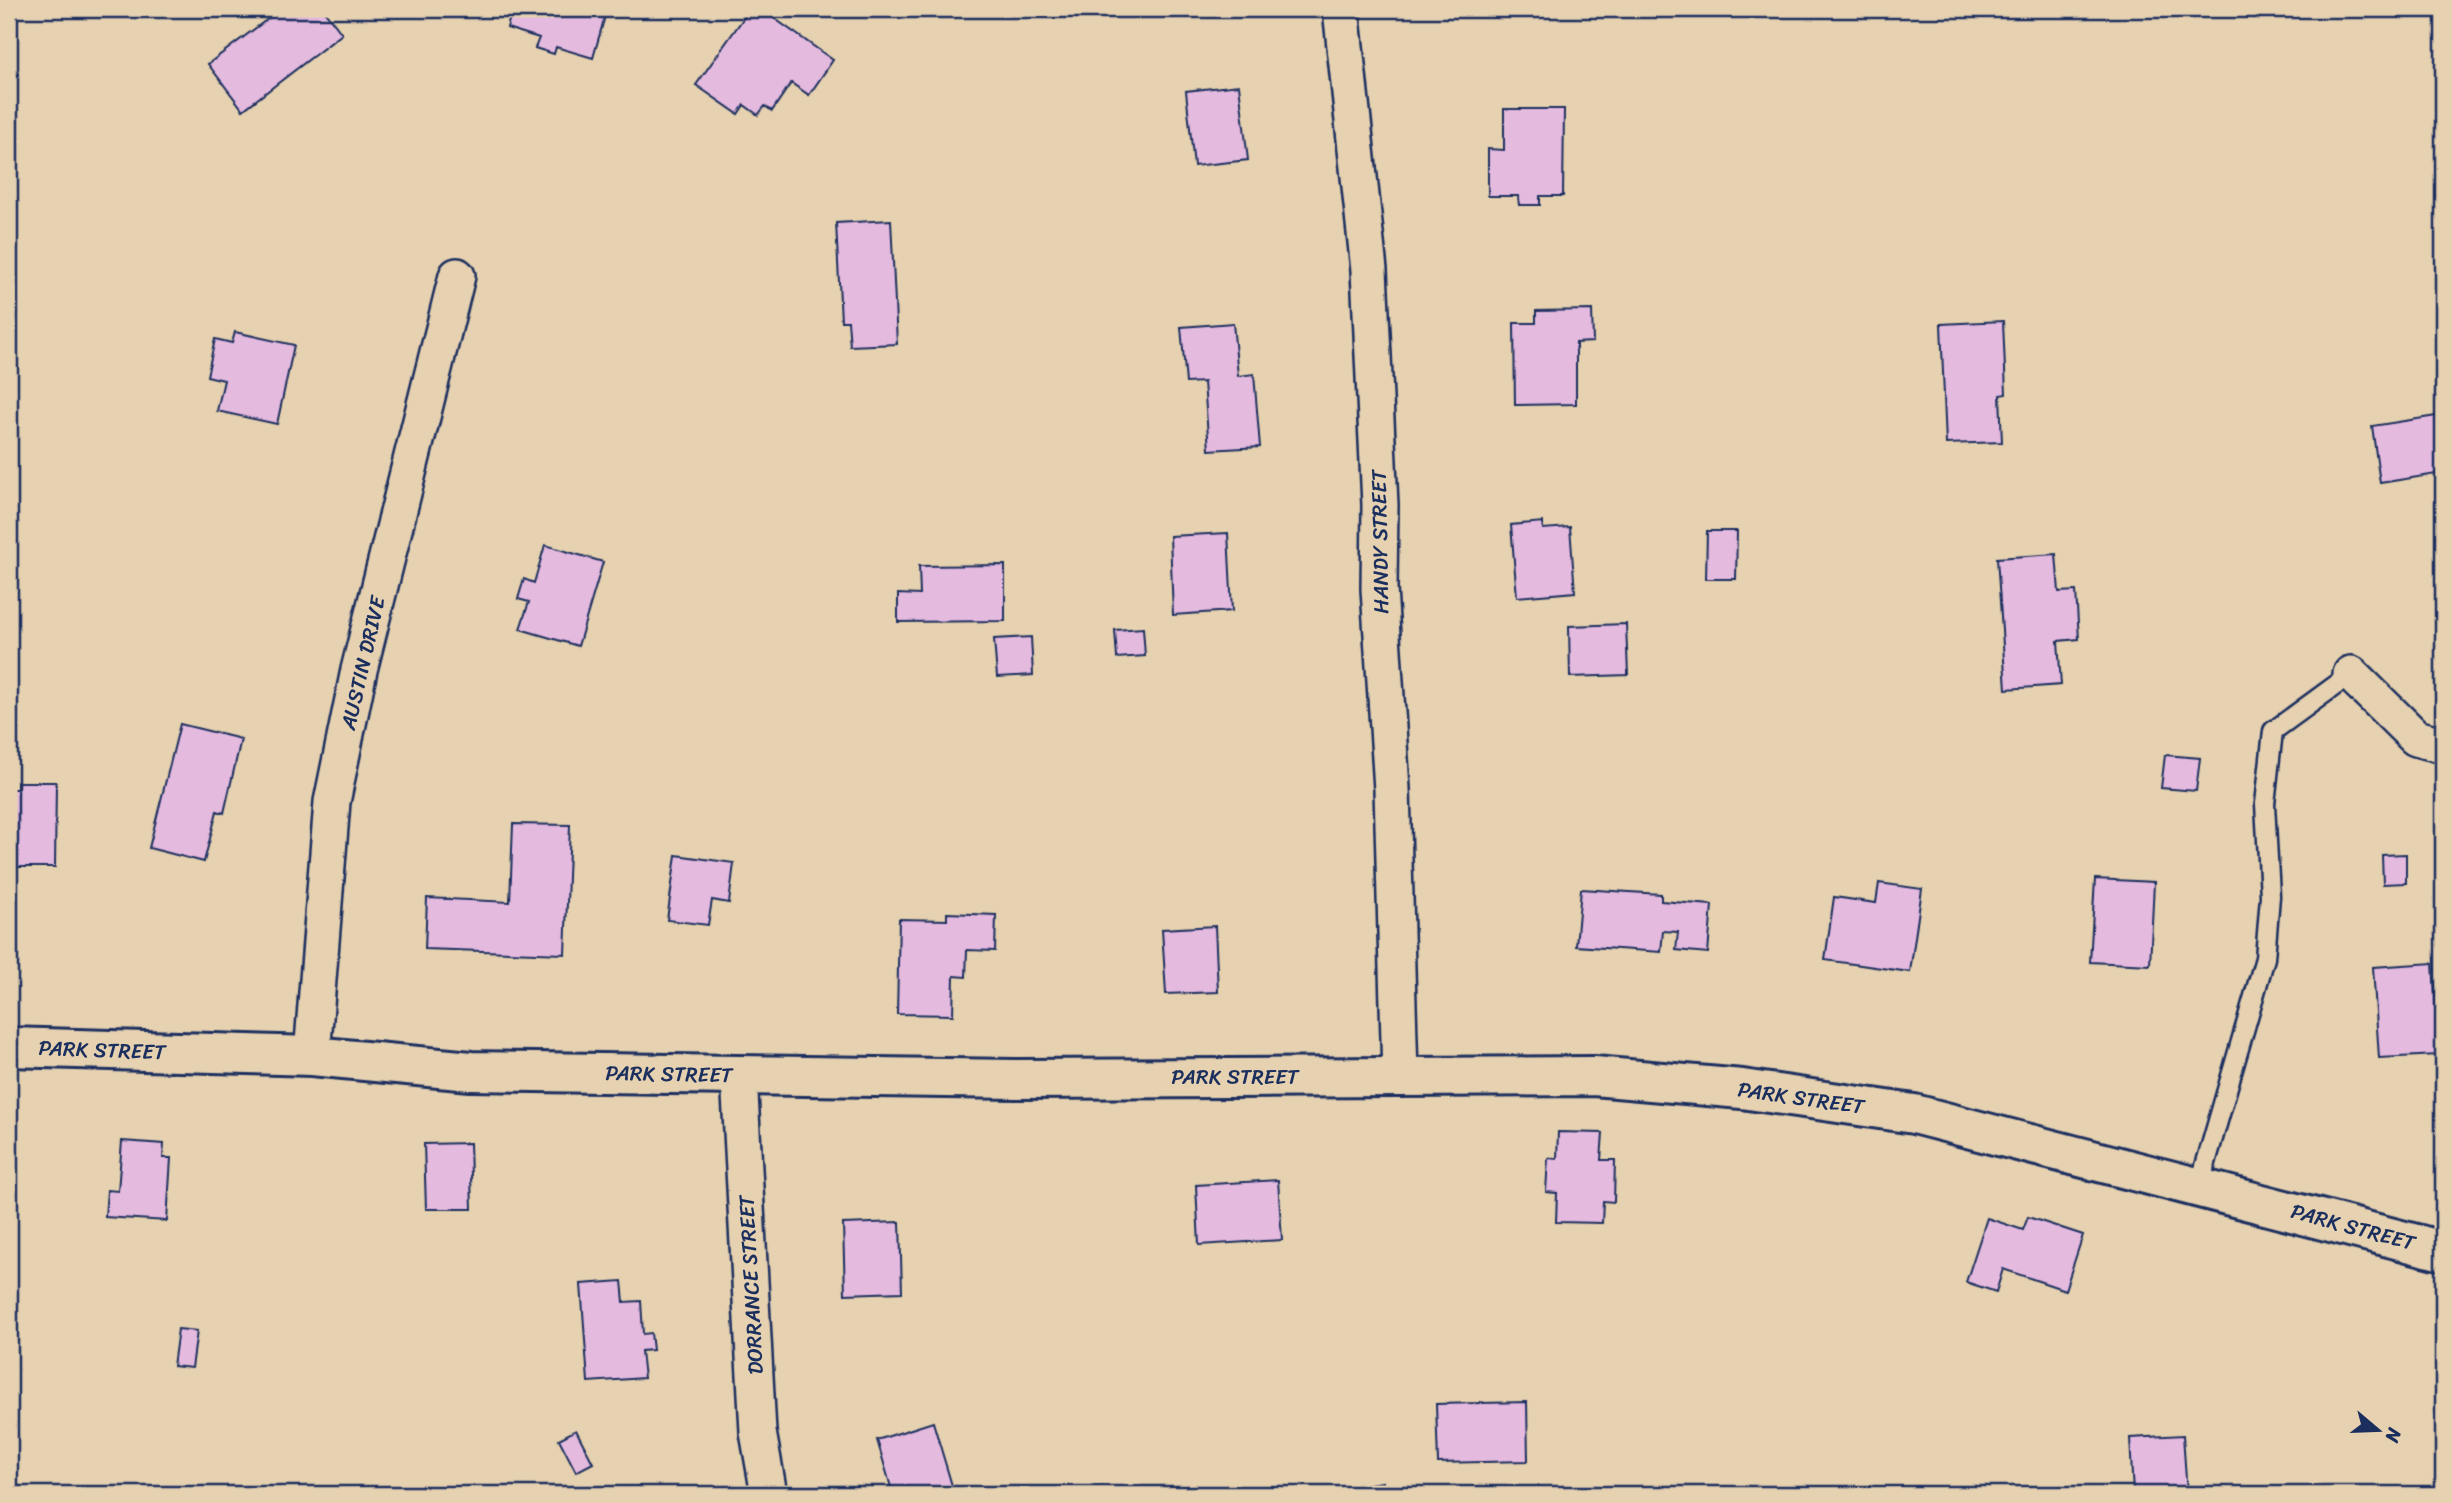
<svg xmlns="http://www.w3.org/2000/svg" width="2452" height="1503" font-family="Sriracha,sans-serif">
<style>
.building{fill:#e5badf;stroke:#1b2f5e;stroke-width:2}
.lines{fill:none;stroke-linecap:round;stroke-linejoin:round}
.lane-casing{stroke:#1b2f5e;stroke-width:23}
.street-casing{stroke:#1b2f5e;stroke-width:40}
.secondary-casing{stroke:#1b2f5e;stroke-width:44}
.lane{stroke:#e6d1b0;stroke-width:18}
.street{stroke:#e6d1b0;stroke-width:35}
.secondary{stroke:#e6d1b0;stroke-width:38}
.labels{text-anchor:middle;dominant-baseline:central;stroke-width:5;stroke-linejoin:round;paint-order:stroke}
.street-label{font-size:21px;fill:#1b2f5e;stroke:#e6d1b0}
</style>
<rect width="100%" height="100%" fill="#e6d1b0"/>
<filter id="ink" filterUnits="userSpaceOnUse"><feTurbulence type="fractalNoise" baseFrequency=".0143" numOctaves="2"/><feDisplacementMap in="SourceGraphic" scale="14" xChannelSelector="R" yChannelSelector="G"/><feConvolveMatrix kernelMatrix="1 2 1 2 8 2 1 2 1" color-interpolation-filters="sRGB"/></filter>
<g filter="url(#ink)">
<!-- building -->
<path class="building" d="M281 9H323L342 34 243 110 208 64Z
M512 9H607L593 58 556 47 554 54 535 48 539 38 507 28Z
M750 9H761L833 60 809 95 791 83 772 111 765 106 758 115 744 105 738 114 696 85Z
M1239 85 1248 160 1194 166 1186 91Z
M1504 109H1564L1563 196H1540V205H1519L1518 196H1488V149L1504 150Z
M891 220 897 344 850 346 848 321H841L836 223Z
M1592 310 1593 342 1576 343V404L1515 405 1514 323H1536V311Z
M2003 321 2006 394 2000 395 2002 442 1946 444 1941 324Z
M1233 323 1238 376 1254 374 1260 447 1209 450 1204 382 1186 383 1181 327Z
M235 332 294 345 277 424 217 411 224 380 207 376 215 339 232 343Z
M2443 415V473L2380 483 2372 426Z
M1543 522V529L1570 527 1575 592 1517 597 1511 525Z
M1707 531H1737L1736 579H1706Z
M1228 533 1232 611 1173 615 1170 536Z
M545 545 603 562 578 646 520 629 529 602 518 599 524 579 534 583Z
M2056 554 2059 592 2076 591 2079 639 2058 641 2061 685 2006 689 1997 558Z
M1005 565V621L898 622V594L920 595 919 566Z
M1626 624 1628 675 1570 677 1569 626Z
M1143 628 1145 656 1117 658 1115 630Z
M1031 637 1033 675 997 677 994 639Z
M180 724 241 739 224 813 217 811 204 862 149 848Z
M2165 755 2200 758 2196 791 2161 788Z
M17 782H56L55 867H9V789H17Z
M513 824 570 825 565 954 425 949 427 898 510 902Z
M2406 854V883L2383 884 2382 855Z
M676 855 734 863 729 903 712 900 708 925 667 920Z
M2095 879 2154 882 2150 965 2090 962Z
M1879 883 1922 889 1910 972 1825 960 1834 897 1876 903Z
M1581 889 1661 894V901L1712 905 1708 953 1676 950 1678 932 1663 931 1661 952 1576 946Z
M947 913 996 915 995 951 967 950 966 977 954 976 953 1015 897 1014 899 919 947 920Z
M1215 926 1218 992 1166 994 1162 929Z
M2433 963 2439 1055 2379 1058 2373 967Z
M1558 1132 1603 1133 1601 1160H1615L1614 1202 1603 1201 1602 1223 1556 1222 1557 1193 1546 1192 1548 1158 1557 1159Z
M122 1141 164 1144 163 1158H171L167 1221 105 1217 107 1190 118 1191Z
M470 1143 472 1209H426L424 1144Z
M1278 1180 1282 1240 1199 1245 1196 1185Z
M2028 1217 2083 1235 2065 1290 2003 1269 1996 1292 1966 1282 1987 1218 2023 1230Z
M900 1222 902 1292 845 1294 843 1224Z
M622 1281 624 1302 641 1301 643 1334 651 1333 653 1350 641 1351 644 1378 588 1382 581 1284Z
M178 1329 197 1331 192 1368 173 1366Z
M1527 1402 1528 1461 1438 1463 1436 1404Z
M933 1422 953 1489 935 1494H893L877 1440Z
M576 1430 593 1463 576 1472 559 1439Z
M2183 1435 2187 1494H2133L2130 1438Z
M1383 1482 1385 1494H1357L1356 1486Z"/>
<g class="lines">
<!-- lane casing -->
<g class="lane-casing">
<path id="lane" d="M2199 1187 2265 958 2270 896 2265 804 2273 731 2351 674"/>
</g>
<!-- street casing -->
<g class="street-casing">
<path id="street" d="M1341 9 1369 270 1380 505 1379 589 1392 789 1400 1076
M2351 674 2416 738 2443 745
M312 1056 332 802 359 670 457 276
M739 1075 758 1432 769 1494"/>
</g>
<!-- secondary casing -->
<g class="secondary-casing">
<path id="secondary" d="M9 1047 312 1056 471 1071 1016 1079 1594 1076 1742 1089 1914 1114 2443 1251"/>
</g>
<!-- lane -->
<use href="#lane" class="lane"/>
<!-- street -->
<use href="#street" class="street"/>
<!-- secondary -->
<use href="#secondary" class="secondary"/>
</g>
</g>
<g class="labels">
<!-- street labels -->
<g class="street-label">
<text transform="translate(1380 542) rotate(-91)">HANDY STREET</text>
<text transform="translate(363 663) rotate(-77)">AUSTIN DRIVE</text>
<text transform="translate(102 1050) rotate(2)">PARK STREET</text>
<text transform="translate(669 1074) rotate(1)">PARK STREET</text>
<text x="1235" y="1077">PARK STREET</text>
<text transform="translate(1801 1098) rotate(8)">PARK STREET</text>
<text transform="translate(2353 1227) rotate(15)">PARK STREET</text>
<text transform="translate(751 1285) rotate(-93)">DORRANCE STREET</text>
</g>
</g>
<!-- margin -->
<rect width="2452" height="1503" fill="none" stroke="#e6d1b0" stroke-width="35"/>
<rect x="18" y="18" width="2417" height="1468" fill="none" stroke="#1b2f5e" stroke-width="2.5" filter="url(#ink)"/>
<!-- north arrow -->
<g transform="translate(2378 1430) rotate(109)" stroke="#e6d1b0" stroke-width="5" paint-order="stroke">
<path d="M0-5L12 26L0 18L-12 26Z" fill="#1b2f5e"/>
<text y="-10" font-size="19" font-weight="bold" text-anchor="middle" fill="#1b2f5e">N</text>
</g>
</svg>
